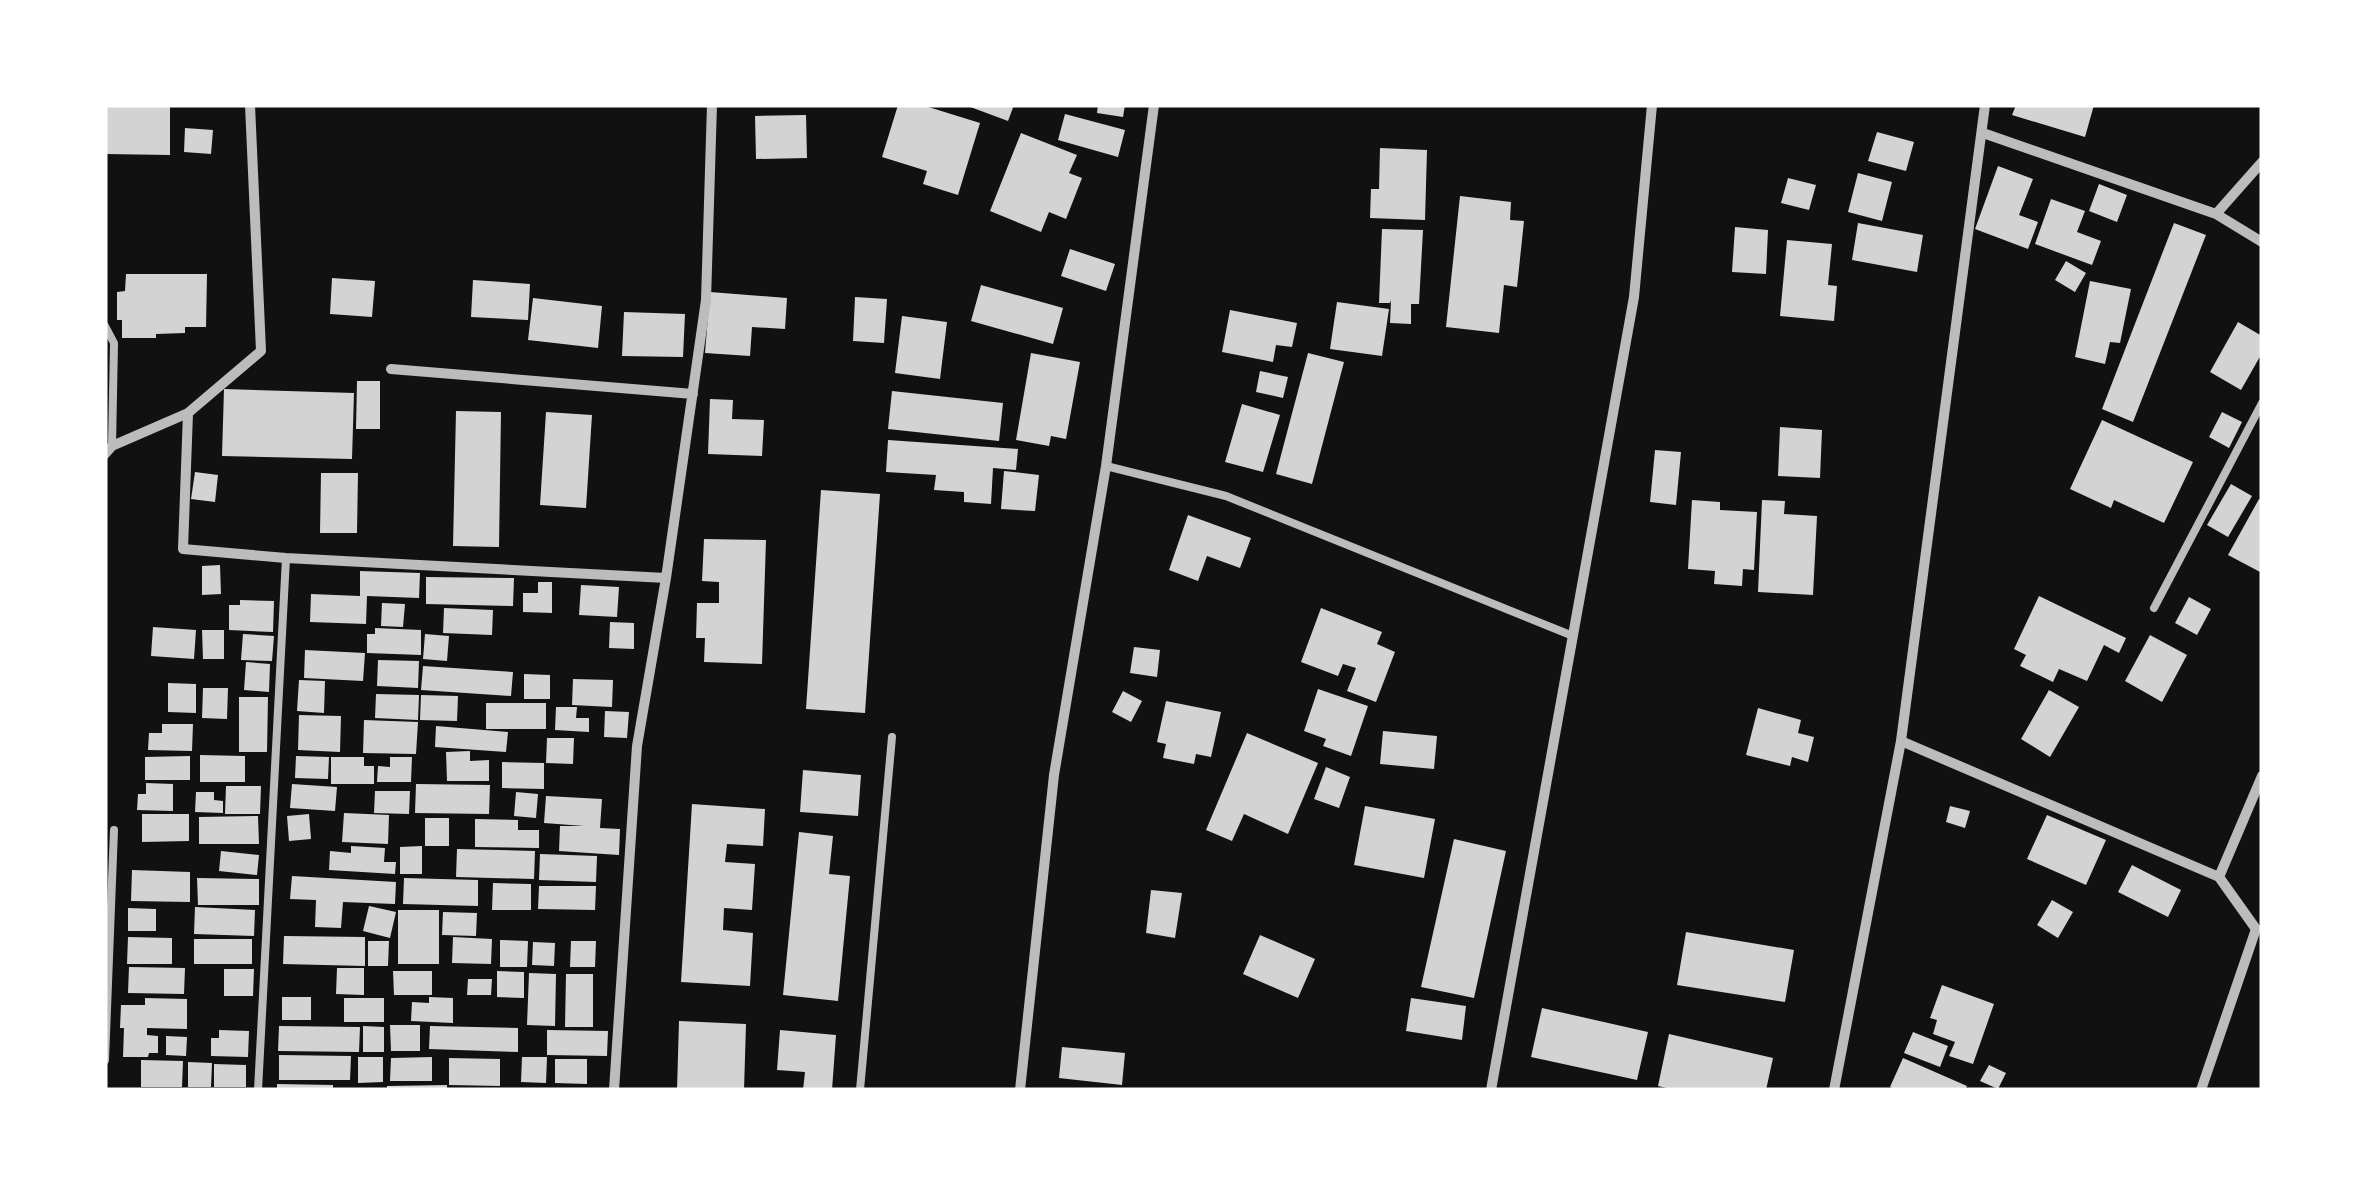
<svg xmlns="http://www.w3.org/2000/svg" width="2367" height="1195" font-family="Commissioner,sans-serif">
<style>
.building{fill:#d3d3d3}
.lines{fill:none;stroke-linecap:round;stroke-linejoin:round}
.service{stroke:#bcbcbc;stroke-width:8}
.minor{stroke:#bcbcbc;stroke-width:10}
</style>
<rect width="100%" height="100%" fill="#111"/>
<!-- building -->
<path class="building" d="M105 105H170V155L105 154Z
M898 105H922L980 123 958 195 923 184 927 171 882 157Z
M965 105H1014L1008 121Z
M1098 105H1125L1123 117 1097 113Z
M2016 105H2094L2085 137 2012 115Z
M1065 114 1125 130 1118 157 1058 140Z
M806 115 807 158 756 159 755 116Z
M185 128 213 130 211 154 184 152Z
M1877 132 1914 142 1906 171 1868 161Z
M1021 133 1077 155 1069 173 1082 178 1066 219 1049 212 1041 232 990 211Z
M1380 148 1427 150 1425 220 1370 218 1371 189H1379Z
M1998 166 2033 179 2019 215 2038 222 2028 249 1975 229Z
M1858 173 1892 182 1882 221 1848 212Z
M1788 178 1816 185 1809 210 1781 203Z
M2099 184 2127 195 2117 222 2089 211Z
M1460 196 1511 202 1510 220 1524 221 1517 287 1504 285 1499 333 1446 327Z
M2051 199 2085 211 2077 232 2101 241 2092 265 2035 244Z
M1858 223 1923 235 1917 272 1852 260Z
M2174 223 2206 235 2133 422 2102 409Z
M1735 227 1768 230 1766 274 1732 272Z
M1382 229 1423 230 1419 304H1411V324L1390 323 1391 300 1390 303H1379Z
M1787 240 1832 244 1828 285 1837 286 1834 321 1780 316Z
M1070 249 1115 264 1106 291 1061 276Z
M2066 261 2086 273 2075 292 2055 280Z
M126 274H207L206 327H185V333L156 334V338H122V320H117V292L125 291Z
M332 278 375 281 372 317 330 314Z
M473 280 530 284 528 320 471 317Z
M2090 281 2131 289 2120 343 2110 342 2105 364 2075 357Z
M981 285 1063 308 1053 344 971 321Z
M710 292 787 298 785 329 752 327 750 356 705 353Z
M855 297 887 299 884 343 853 341Z
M533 298 602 306 598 348 528 340Z
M1337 302 1389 309 1382 356 1330 349Z
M1230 310 1297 323 1292 347 1276 345 1273 362 1222 352Z
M624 312 685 314 683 357 622 356Z
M902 316 947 322 940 379 895 373Z
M2238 322 2262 336V353L2241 390 2210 372Z
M1031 353 1080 362 1066 439 1051 436 1049 446 1016 440Z
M1308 353 1344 362 1312 484 1276 474Z
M1260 371 1288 377 1283 398 1256 392Z
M357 381H380V429H356Z
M224 389 354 393 352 459 222 456Z
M892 391 1003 403 999 441 888 429Z
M710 399 733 400 732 419 764 420 762 456 708 454Z
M1242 404 1280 415 1263 472 1225 462Z
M456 411 501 412 499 547 453 546Z
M546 412 592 415 586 508 540 505Z
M2222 412 2242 422 2229 448 2209 437Z
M2102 420 2193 462 2164 523 2114 500 2111 508 2070 489Z
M1780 427 1822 430 1820 478 1778 476Z
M888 440 1018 449 1016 470 993 468 991 504 964 502V492L934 490 936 475 886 472Z
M1655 450 1681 452 1676 505 1650 502Z
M1004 471 1039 475 1035 511 1001 509Z
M195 472 218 475 215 502 191 499Z
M321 473H358L357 533H320Z
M2231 484 2252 496 2228 537 2207 525Z
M821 490 880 494 865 713 806 709Z
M2259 499 2262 501V573L2228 555Z
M1692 500 1720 502V510L1757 512 1754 570 1743 569 1742 586 1714 584 1715 571 1688 569Z
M1762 500 1785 501 1784 514 1817 516 1813 595 1758 592Z
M1188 515 1251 538 1240 568 1207 556 1198 581 1169 570Z
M704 539 766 540 762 664 704 662 705 638H696L697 603H719V582L702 581Z
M220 565 221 594 202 595V566Z
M360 571 420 573 419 598 367 596 366 624 310 622 311 594 360 596Z
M426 577 514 578 513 606 426 604Z
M538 582H552V613L523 612V593H538Z
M581 585 619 587 617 617 579 615Z
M2039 596 2126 638 2119 653 2104 645 2087 681 2059 669 2053 682 2020 666 2026 655 2014 649Z
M2189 597 2211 609 2197 635 2175 623Z
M240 600 274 601 273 632 229 630V605H240Z
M382 603 405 604 403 627 381 626Z
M444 608 493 610 492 635 443 633Z
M1321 608 1382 632 1377 644 1395 652 1376 702 1347 691 1356 668 1343 664 1338 676 1301 662Z
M610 622 634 623V649L609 648Z
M153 627 196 630 194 659 151 656Z
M375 628 421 630V655L367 653V634H375Z
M202 630H224V659H203Z
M243 634 274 636 272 661 241 660Z
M425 634 449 636 447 661 423 659Z
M2150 635 2187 655 2162 702 2125 681Z
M1134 647 1160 650 1157 677 1130 673Z
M305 650 365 653 363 681 304 678Z
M378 660 419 661 418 688 377 686Z
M246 662 270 664 269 692 244 690Z
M423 666 513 672 511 696 421 690Z
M524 674 550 675V699H524Z
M573 679 613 680 612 707 572 705Z
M299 680 325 681 324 713 297 711Z
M168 683 196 684V713L168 712Z
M203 688H228L227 719 202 718Z
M1318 689 1368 706 1351 756 1323 746 1326 739 1304 731Z
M2049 690 2079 707 2050 757 2021 739Z
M1123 691 1142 701 1131 722 1112 712Z
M376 694 419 695 418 720 375 718Z
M421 695 458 696 457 721 420 720Z
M239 697H268L267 752H239Z
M1166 701 1221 712 1211 757 1196 754 1194 764 1163 758 1166 744 1157 742Z
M486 703H546V729H486Z
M556 707H577L576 718H589V732L555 730Z
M1758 708 1801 720 1798 733 1814 737 1808 762 1792 757 1790 766 1746 755Z
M605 711 629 712 627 738 604 737Z
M299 715 341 716 340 752 298 750Z
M364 720 418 722 416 754 363 753Z
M162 724H193L192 751 148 750 149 733H162Z
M436 726 508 732 506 752 435 747Z
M1383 731 1437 736 1434 769 1380 764Z
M1247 733 1318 763 1288 834 1244 814 1232 841 1206 830Z
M547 738H574L573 764 546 763Z
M470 751V761L489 760V781H447L446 752Z
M200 755 245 756V782H200Z
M190 756V780H145V757Z
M296 756 329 757 328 779 295 778Z
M331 757H364V766H374V784H331Z
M390 757H412L411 782H377L378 766 390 767Z
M502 762 544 763V789L502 788Z
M1326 767 1350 777 1339 808 1314 799Z
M803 770 861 775 858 816 800 812Z
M146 783 173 784V811L137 810 138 794H146Z
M292 784 337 787 335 811 290 808Z
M416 784 490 785 489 814 415 813Z
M226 786H261L260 814H225Z
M375 791H410L409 814 374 813Z
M196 792H214V800L223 801V813L195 812Z
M516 792 538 794 536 818 514 816Z
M546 796 602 799 600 828 620 829 619 855 559 851 560 826H584L544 823Z
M692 804 765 809 763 846 727 844 725 862 755 864 752 910 724 908 723 930 753 933 750 986 681 982Z
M1365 806 1435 819 1424 878 1354 865Z
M1950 806 1970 811 1965 828 1946 822Z
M344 813 389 815 388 844 342 842Z
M142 814H189V841L142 842Z
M309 814 311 839 289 841 287 816Z
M2047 815 2106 840 2086 885 2027 859Z
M258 816 259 844H199V817Z
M425 818H449V846H425Z
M475 819 518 820V830H539V848L475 847Z
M799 832 833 836 829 874 850 876 838 1001 783 995Z
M1454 839 1506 851 1474 998 1421 987Z
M351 846 385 848 384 862H396L395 874 329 870 330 851 351 853Z
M422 846V874H400V847Z
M457 849 535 851 534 879 456 877Z
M221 851 259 855 257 875 219 871Z
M540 854 597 856 596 882 539 880Z
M2132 865 2181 890 2168 917 2118 892Z
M132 870 190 872V902L131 901Z
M292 876 396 882 395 904 343 902 341 928 315 927 316 900 290 899Z
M197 878 259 879V905H198Z
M404 878 478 880V906L403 904Z
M493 883 531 884V910H492Z
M539 886H596L595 910 538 909Z
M1151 890 1182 893 1175 938 1146 933Z
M2052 900 2073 912 2058 938 2037 925Z
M369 906 396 912 390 938 363 931Z
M195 907 255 910 254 936 194 934Z
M128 908 156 909V931H128Z
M398 910H439V964H398Z
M443 912 477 913 476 936 442 935Z
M1686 932 1794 950 1785 1002 1677 985Z
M1260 935 1315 959 1298 998 1243 974Z
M284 936 365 937V966L283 964Z
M128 937 172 938V964H127Z
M453 937 492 939 491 964 452 963Z
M194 939H252V964H194Z
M500 940 528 941 527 967H500Z
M368 941H389L388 966H368Z
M571 941H596L595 967H570Z
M533 942 555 943 554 966 532 965Z
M129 967 185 968 184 994 128 993Z
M337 968H364V995L336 994Z
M224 969H254L253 996H224Z
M393 971H432V995H394Z
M497 971 524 972V998L497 997Z
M529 973 556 974 555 1026 527 1025Z
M566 974H593V1027H565Z
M468 979H492L491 995H467Z
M1942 985 1994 1004 1973 1064 1949 1056 1955 1042 1933 1034 1937 1020 1930 1018Z
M282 997H311V1020H282Z
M429 997 453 998V1023L411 1021 412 1002 429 1003Z
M145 998 187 999V1029L147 1028V1035L158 1036V1053H149L148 1057H123L124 1028H120L121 1005H145Z
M344 998H384V1022H344Z
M1411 998 1466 1006 1462 1040 1406 1031Z
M1542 1008 1648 1032 1637 1080 1531 1057Z
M679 1021 746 1024 744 1090H677Z
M390 1025H420V1051H391Z
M279 1026 360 1027 359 1052 278 1051Z
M363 1026 384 1027V1052H363Z
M430 1026 518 1028V1052L429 1049Z
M219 1030 249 1031 248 1057 211 1056V1038H219Z
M547 1030 608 1031 607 1056 547 1055Z
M780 1030 836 1035 832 1090H803L805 1072 777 1070Z
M1913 1032 1948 1046 1940 1067 1904 1053Z
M1669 1034 1773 1058 1766 1090H1675L1658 1086Z
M166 1036 187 1037 186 1056 166 1055Z
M1062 1047 1125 1053 1122 1085 1059 1078Z
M279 1055 351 1056 350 1080H279Z
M358 1057H383V1082L358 1083Z
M432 1057V1081H390L391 1058Z
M522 1057H547L546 1083 521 1082Z
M449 1058 500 1059V1086L449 1085Z
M1903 1058 1967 1086 1965 1090H1896L1890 1087Z
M555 1059H587V1084L555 1083Z
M141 1060 183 1061 182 1087H141Z
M188 1062 212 1063 211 1087H188Z
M214 1064 246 1065V1087H214Z
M1989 1065 2006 1073 1998 1089 1980 1081Z
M277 1084 333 1085V1090H277Z
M447 1085V1090H387V1086Z"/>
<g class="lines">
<!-- service -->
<path class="service" d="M105 326 114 343 112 446
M1106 466 1226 496 1573 636
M2154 608 2262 403
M105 1060 114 830
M258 1090 286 558
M860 1090 892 737"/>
<!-- minor -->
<path class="minor" d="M250 105 261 351 188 413 183 549 286 558 666 578
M1983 133 2216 214 2262 242
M2216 214 2262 162
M391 369 693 394
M105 454 112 446 188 413
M1901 741 2219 877
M614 1090 637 746 666 578 706 300 712 105
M1020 1090 1054 775 1106 466 1154 105
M1491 1090 1634 297 1652 105
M1834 1090 1901 741 1985 105
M2201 1090 2256 929 2219 877 2262 776"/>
</g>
<!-- border -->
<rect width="2367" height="1195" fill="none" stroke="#ffffff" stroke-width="215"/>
</svg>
